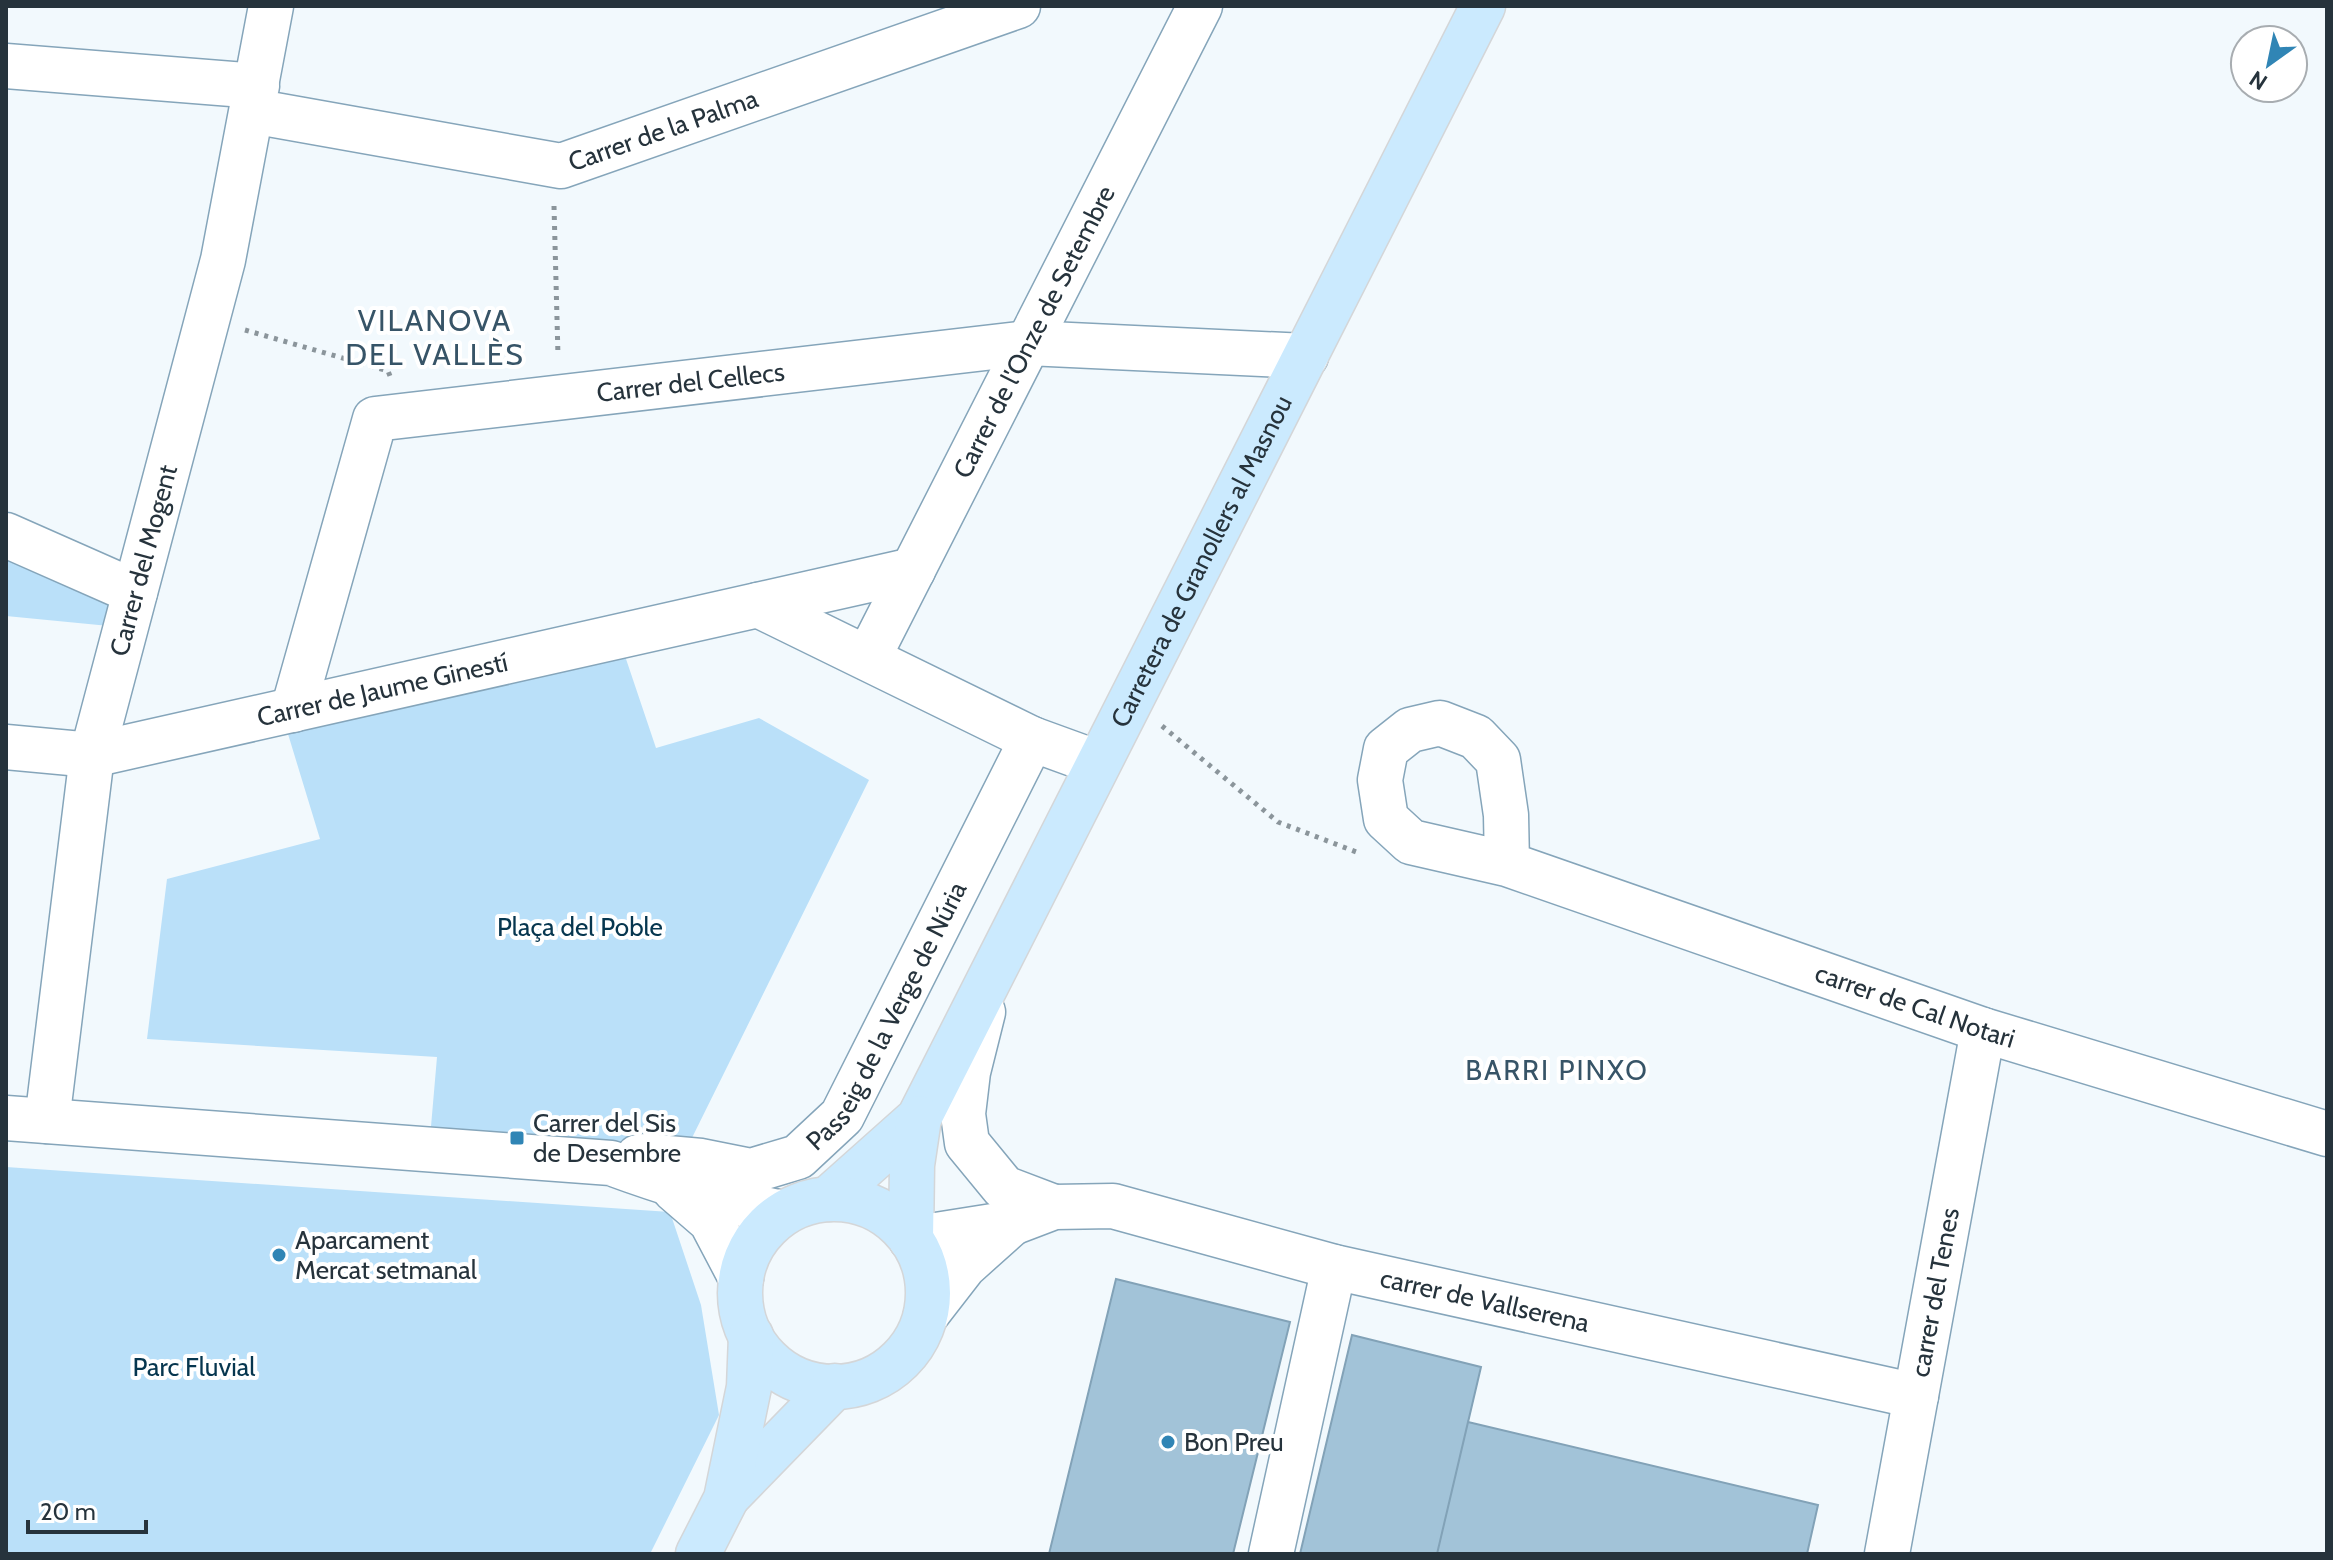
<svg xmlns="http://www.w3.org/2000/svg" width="2333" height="1560" font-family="Cabin,sans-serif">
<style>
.green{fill:#bae0f9}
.building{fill:#a2c3d8;stroke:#82a2b7;stroke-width:2}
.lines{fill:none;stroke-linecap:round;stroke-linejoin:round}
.minor-casing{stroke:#85a5ba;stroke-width:47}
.major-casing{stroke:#d4d6d8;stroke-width:47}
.path{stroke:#8b959b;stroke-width:5;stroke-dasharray:4 6;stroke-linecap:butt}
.minor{stroke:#fff;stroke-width:44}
.major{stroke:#cbeafe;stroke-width:44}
.poi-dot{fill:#3085b5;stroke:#fff;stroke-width:3}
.labels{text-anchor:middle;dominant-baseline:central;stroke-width:8;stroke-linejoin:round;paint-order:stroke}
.street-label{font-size:26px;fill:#26333c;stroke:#fff}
.park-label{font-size:26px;fill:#06364f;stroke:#fff}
.poi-label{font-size:26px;fill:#26333c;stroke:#fff;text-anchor:start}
.neighbourhood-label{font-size:28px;letter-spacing:2px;fill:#375467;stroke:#fff}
.quarter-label{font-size:30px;letter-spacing:2px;fill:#375467;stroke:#fff}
</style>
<rect width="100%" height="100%" fill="#f2f9fd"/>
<!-- green -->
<path class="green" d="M6 555 117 601 109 626 6 616Z
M625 656 656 748 759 718 869 780 683 1156 430 1138 437 1057 147 1039 167 879 320 839 288 734Z
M6 1167 670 1212 701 1305 719 1415 650 1554H6Z"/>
<!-- building -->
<path class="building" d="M1116 1279 1290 1322 1233 1554H1049Z
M1352 1335 1481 1367 1437 1554H1300Z
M1468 1422 1818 1505 1807 1554H1437Z"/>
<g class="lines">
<!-- minor casing -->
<g class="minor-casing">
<g id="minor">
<path d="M6 66 257 86"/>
<path id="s1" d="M252 111 561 166 1018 6"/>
<path d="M6 535 135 592"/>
<path d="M758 605 1032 739 1098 763"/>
<path id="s2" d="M868 658 1200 6"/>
<path id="s3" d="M293 710 375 419 1028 343 1306 356"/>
<path id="s4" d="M6 747 92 755 913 570"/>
<path id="s5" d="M1507 864 1506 815 1498 760 1476 737 1440 723 1410 730 1386 749 1380 780 1386 819 1411 842 1507 864 1983 1030 2327 1134"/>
<path d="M983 1012 968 1072 963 1114 967 1143 1004 1188 1054 1207"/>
<path d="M6 1118 611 1163C668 1184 724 1201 783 1213"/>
<path id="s6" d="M47 1121 92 755 223 260 271 6"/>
<path id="s7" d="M638 1157 645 1156 701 1161 751 1171 798 1157 842 1116 1032 739"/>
<path d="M674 1189 711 1221 741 1278"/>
<path id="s8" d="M911 1239 1012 1223 1054 1207 1113 1206 1334 1267 1916 1396"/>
<path d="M926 1315 964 1266 1012 1223"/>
<path d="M1271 1554 1334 1267"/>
<path id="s9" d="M1887 1554 1983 1030"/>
</g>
</g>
<!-- major casing -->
<g class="major-casing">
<g id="major">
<path id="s10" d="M828 1199 919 1118 1483 6"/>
<circle cx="834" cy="1293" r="94"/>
<path d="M911 1239 912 1165 919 1118"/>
<path d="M727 1497 835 1386"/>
<path d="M698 1554 726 1499 749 1387 751 1336"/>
</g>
</g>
<!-- path -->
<path class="path" d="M554 206 558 356
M245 330 388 371 390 376
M1162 726 1278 822 1359 853"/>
<!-- minor -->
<use href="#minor" class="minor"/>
<!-- major -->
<use href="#major" class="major"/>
</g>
<!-- markers -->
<g class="poi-dot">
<rect x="509" y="1130" width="16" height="16" rx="4"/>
<circle cx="279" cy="1255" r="8"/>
<circle cx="1168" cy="1442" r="8"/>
</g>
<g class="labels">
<!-- street labels -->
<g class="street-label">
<text stroke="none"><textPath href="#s1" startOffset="422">Carrer de la Palma</textPath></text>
<text stroke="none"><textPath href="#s2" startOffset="366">Carrer de l'Onze de Setembre</textPath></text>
<text stroke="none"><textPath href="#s3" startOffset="620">Carrer del Cellecs</textPath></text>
<text stroke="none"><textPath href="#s6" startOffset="570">Carrer del Mogent</textPath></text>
<text stroke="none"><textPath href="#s10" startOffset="746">Carretera de Granollers al Masnou</textPath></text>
<text stroke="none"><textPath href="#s4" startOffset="384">Carrer de Jaume Ginestí</textPath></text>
<text stroke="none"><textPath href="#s5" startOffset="872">carrer de Cal Notari</textPath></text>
<text stroke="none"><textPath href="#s7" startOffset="332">Passeig de la Verge de Núria</textPath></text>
<text stroke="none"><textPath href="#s9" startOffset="266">carrer del Tenes</textPath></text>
<text stroke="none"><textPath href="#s8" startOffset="590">carrer de Vallserena</textPath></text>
</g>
<!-- park labels -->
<g class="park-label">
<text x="580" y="927">Plaça del Poble</text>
<text x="194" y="1367">Parc Fluvial</text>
</g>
<!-- poi labels -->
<g class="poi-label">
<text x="533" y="1123">Carrer del Sis<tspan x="533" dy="30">de Desembre</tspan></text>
<text x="295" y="1240">Aparcament<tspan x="295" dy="30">Mercat setmanal</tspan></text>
<text x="1184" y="1442">Bon Preu</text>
</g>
<!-- neighbourhood labels -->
<g class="neighbourhood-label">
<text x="1557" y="1070">BARRI PINXO</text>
</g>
<!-- quarter labels -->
<g class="quarter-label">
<text x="435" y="320">VILANOVA<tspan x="435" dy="34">DEL VALLÈS</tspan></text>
</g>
</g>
<!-- border -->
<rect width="2333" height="1560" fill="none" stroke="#26333c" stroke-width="16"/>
<!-- north arrow -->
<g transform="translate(2269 64) rotate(213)"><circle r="38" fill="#ffffff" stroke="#a8adb1" stroke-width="2"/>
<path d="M0-6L14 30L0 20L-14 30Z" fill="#3085b5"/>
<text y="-12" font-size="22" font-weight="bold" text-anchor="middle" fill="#26333c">N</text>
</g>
<!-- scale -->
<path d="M28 1520v12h118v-12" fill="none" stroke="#26333c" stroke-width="4"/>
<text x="40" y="1520" font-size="24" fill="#26333c" stroke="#ffffff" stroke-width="6" paint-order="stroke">20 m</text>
</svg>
